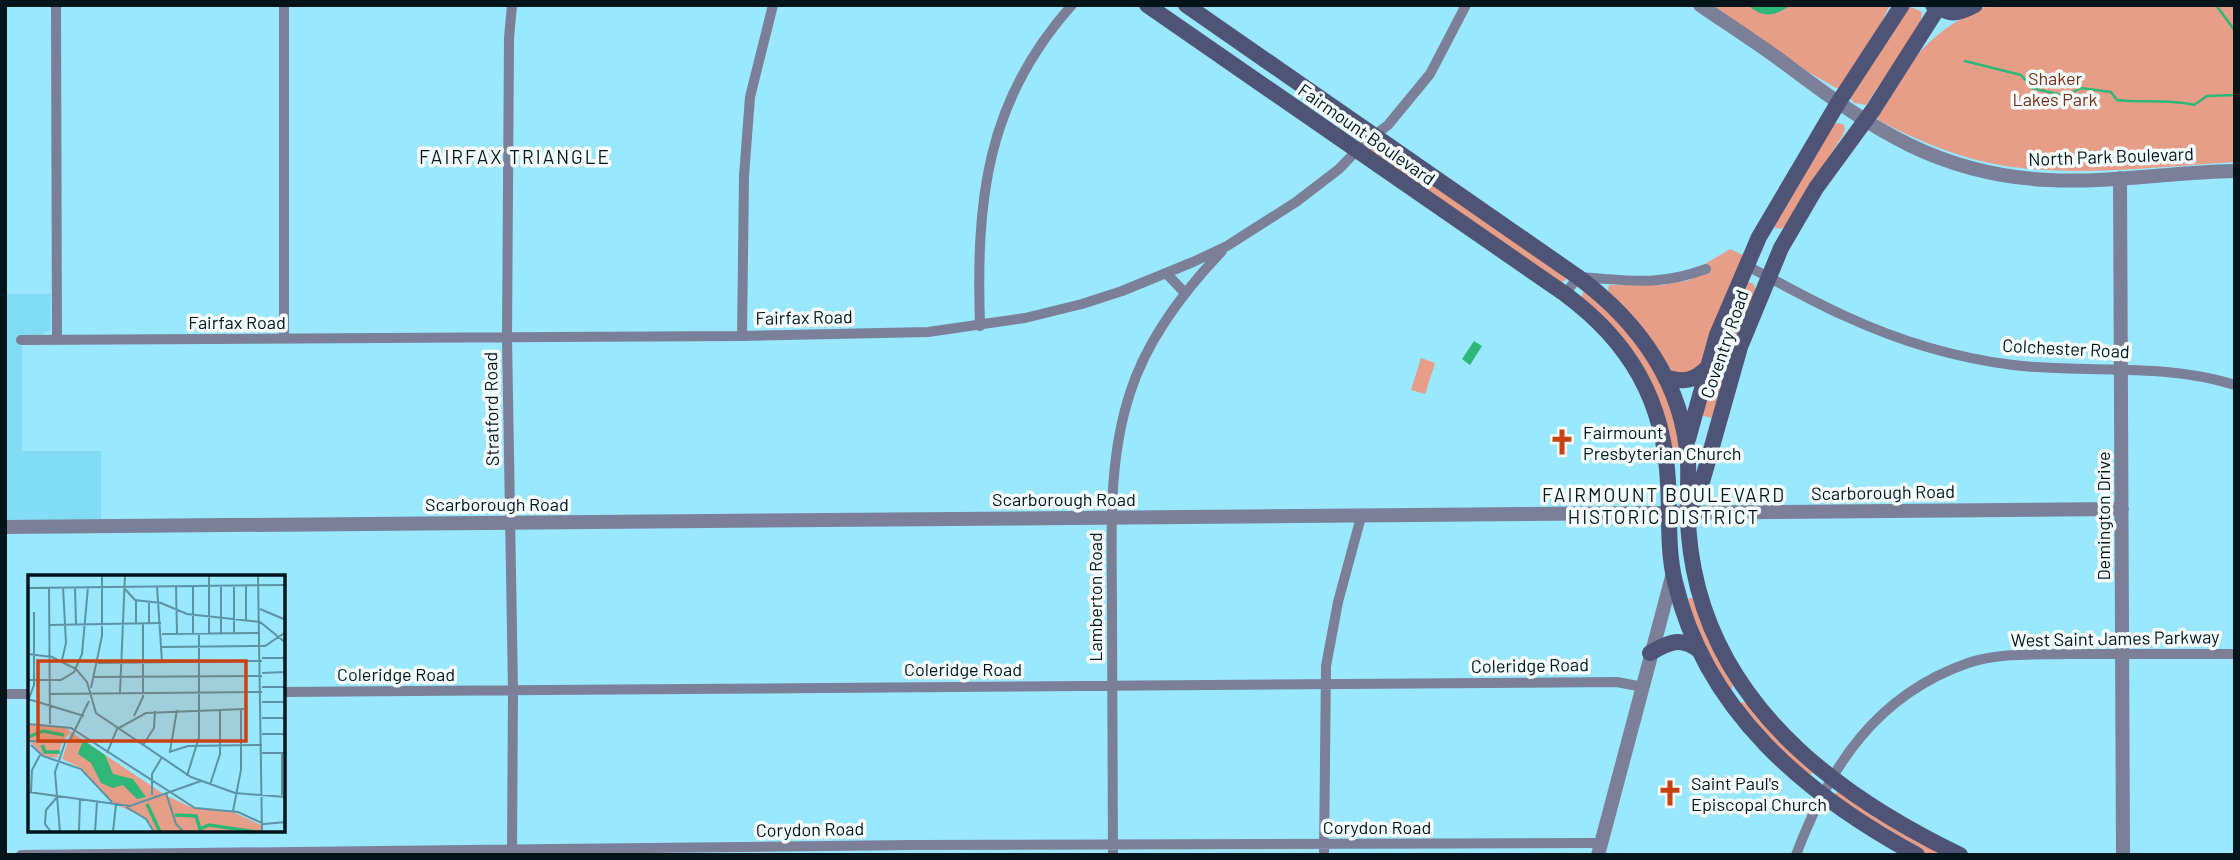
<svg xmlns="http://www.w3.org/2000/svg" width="2240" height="860" font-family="Barlow,sans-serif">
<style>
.built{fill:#83dcf5}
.green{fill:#e79e88}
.water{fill:#2eb777}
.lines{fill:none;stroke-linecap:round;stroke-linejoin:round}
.stream{stroke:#2eb777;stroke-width:2.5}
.minor{stroke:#7b7f97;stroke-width:10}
.tertiary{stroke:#7b7f97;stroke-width:14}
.secondary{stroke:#4f5476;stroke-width:16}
.labels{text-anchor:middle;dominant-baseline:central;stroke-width:7;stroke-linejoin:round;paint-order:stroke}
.park-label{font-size:18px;fill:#772f18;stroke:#f5fdff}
.street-label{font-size:18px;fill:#00141a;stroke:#f5fdff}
.poi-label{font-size:18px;fill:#00141a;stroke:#f5fdff;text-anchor:start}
.neighbourhood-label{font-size:19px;letter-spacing:2px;fill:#00141a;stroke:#f5fdff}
.inset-river{fill:none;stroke:#2eb777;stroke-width:3.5}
.inset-road{fill:none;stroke:#5c93a3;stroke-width:2}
.view{fill:#c9420f;fill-opacity:0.15;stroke:#c9420f;stroke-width:3.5}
.inset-edge{fill:none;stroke:#00141a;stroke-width:3.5}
</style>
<rect width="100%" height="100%" fill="#99e8ff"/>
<!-- built -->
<path class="built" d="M5 294H51L50 330 40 335 22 336V451H101V521H5Z"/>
<!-- green -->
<path class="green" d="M1710 5H1890L1869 47 1840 88H1836L1798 66Z
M1990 5H2235V162C2164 166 2091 176 2021 168 1971 163 1924 144 1880 121L1875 115C1911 61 1927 31 1990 5Z
M1911 7 1922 12 1920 24 1866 105 1854 103 1850 97 1904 11Z
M1837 123 1843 124 1845 128 1843 135 1785 226 1781 229 1775 228 1774 225 1831 127Z
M1371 143 1377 144 1563 271 1566 279 1563 282H1556L1370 152 1369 147Z
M1730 249 1745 256 1700 368 1683 375 1672 371 1612 296 1608 290 1609 285H1663L1690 280 1705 264Z
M1746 282 1753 283 1756 291 1712 418 1697 414 1708 376Z
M1584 290 1610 308 1662 380 1677 426 1680 450H1671L1662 414 1581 298Z
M1421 358 1435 363 1425 394 1411 390Z
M1696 597 1733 684 1732 689H1729L1707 656 1687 599Z
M1741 702 1747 703 1814 770 1808 778 1793 766 1739 705Z
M1839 790 1950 855H1926L1893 836 1834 795Z"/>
<!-- water -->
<path class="water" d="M1748 5H1791C1775 16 1763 19 1748 5Z
M1474 341 1482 346 1470 365 1462 359Z"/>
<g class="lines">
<!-- stream -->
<path class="stream" d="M2216 5 2235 31
M1965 61 2021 75 2032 88 2065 96 2081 88 2111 92 2117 100C2143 103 2169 99 2194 105L2207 96 2235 95"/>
<!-- minor -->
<path class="minor" d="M56 5 57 340
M1745 265C1779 282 1811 301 1845 316 1897 340 1956 358 2013 365 2087 374 2163 362 2235 385
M1166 273 1185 293
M1565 294 1578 277C1630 280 1656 287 1706 269
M980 326C976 202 985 102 1072 5
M742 336 744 176 750 97 773 5
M284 339V5
M21 340 742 336 928 332 1025 318 1082 304 1122 291 1193 262 1227 246 1296 202 1339 169 1363 144 1388 125 1430 74 1466 5
M284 692 1617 682 1643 687
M5 694H30
M21 855 912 845 1600 843
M512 855 513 690 507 338 509 38 512 5
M1113 855C1113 773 1113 691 1112 610 1112 537 1107 463 1130 393 1147 339 1183 292 1222 251
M1324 855 1326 666 1338 602 1361 517
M1796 855C1829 767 1876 695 1968 663 2000 652 2036 655 2069 654 2124 654 2180 654 2235 654"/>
<!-- tertiary -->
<path class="tertiary" d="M1700 5C1729 25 1759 44 1787 65 1872 129 1939 175 2049 180 2111 183 2173 172 2235 171
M2120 178 2123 855
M5 527 2122 509
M1598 855 1673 573"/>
<!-- secondary -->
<path class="secondary" d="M1147 5 1565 294C1630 342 1664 401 1668 482 1670 515 1667 550 1675 582 1705 711 1806 795 1917 855
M1186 5 1578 277C1639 322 1684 385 1688 462 1689 479 1687 497 1688 515 1688 539 1692 564 1698 588 1732 718 1844 799 1960 855
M1933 5C1953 16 1955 14 1975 5
M1666 377C1683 383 1694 381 1707 368
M1688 439 1717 335 1759 237 1838 103 1902 5
M1690 509 1700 489 1740 347 1781 248 1816 188 1873 110 1938 8
M1650 653C1669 642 1681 636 1700 651"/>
</g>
<!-- icons -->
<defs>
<g id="church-bare" transform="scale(2.1)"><path d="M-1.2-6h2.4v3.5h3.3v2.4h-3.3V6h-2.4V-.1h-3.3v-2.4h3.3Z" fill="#c9420f" stroke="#f5fdff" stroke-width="2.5" paint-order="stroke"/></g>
</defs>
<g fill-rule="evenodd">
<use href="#church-bare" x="1562" y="442"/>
<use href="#church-bare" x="1670" y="793"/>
</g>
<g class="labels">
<!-- park labels -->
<g class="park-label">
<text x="2055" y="78">Shaker<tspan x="2055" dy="21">Lakes Park</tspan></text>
</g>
<!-- street labels -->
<g class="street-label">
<text transform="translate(1367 134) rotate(35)">Fairmount Boulevard</text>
<text transform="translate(2111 156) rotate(-2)">North Park Boulevard</text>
<text transform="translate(804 317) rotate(-1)">Fairfax Road</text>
<text x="237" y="322">Fairfax Road</text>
<text transform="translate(1724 344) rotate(-71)">Coventry Road</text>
<text transform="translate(2066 348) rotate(3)">Colchester Road</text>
<text transform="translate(491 409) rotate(-91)">Stratford Road</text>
<text transform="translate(1883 492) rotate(-1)">Scarborough Road</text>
<text x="1064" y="499">Scarborough Road</text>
<text x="497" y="504">Scarborough Road</text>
<text transform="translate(2103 516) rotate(-90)">Demington Drive</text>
<text transform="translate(1095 597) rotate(-90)">Lamberton Road</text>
<text transform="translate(2115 638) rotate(-1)">West Saint James Parkway</text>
<text transform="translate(1530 665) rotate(-1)">Coleridge Road</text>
<text x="963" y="669">Coleridge Road</text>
<text x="396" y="674">Coleridge Road</text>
<text x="1377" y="827">Corydon Road</text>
<text transform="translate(810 829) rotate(-1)">Corydon Road</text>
</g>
<!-- poi labels -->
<g class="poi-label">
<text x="1583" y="432">Fairmount<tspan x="1583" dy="21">Presbyterian Church</tspan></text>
<text x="1691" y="783">Saint Paul's<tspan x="1691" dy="21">Episcopal Church</tspan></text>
</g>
<!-- neighbourhood labels -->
<g class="neighbourhood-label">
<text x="515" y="156">FAIRFAX TRIANGLE</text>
<text x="1664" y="494">FAIRMOUNT BOULEVARD<tspan x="1664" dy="22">HISTORIC DISTRICT</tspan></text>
</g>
</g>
<!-- overview -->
<g transform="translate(28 575)">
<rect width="257" height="257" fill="#99e8ff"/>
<path d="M0 150 34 151 137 220 163 232 203 236 233 250 234 257H127L119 244 83 227 53 193 34 184 43 157 35 165 29 183 16 181 0 165Z" fill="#e79e88"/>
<path d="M55 165 77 180 85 199 105 204 118 222 109 224 95 210 85 213 73 208 63 188 50 179Z" fill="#2eb777"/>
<path class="inset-river" d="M0 162 15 156 36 160M14 170 17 177H32M119 229 132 257M147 240 168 241 172 254 181 250 228 257"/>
<path class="inset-road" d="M181 0V58M230 0 234 257M129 11 134 87M148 11 149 59M165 11V58M193 11V58M206 11V58M218 11V46M21 12 22 149M47 12 48 49M0 13 258 10M96 13 107 25 133 28 159 39 232 47 258 68M121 26V48M232 34 258 45M108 48V25M21 50 133 48M134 59 232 58M134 72 237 71 258 57M0 79 24 82 48 94 59 107 68 138 163 202 207 218 258 222M234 83H258M34 85 38 68 35 12M70 88 234 86M234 98 258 97M66 102 234 101M0 105H33L46 97 54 79 60 12M234 112H258M63 113 74 61V0M92 118 97 0M21 119 234 117M0 124 56 141M0 126 6 110V37M234 127H258M106 141 115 122V48M234 143H258M0 149 43 153 167 233 210 237 236 249 258 247M234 159H258M0 166 41 167 61 126M3 170 15 181 53 194 84 227M115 170 126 153 127 136M142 176 149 135M141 177 160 171 234 170M79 178 89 154 118 138 216 134M234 178H258M254 178V220M159 201 171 162V58M182 210 192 179V134M0 217 102 231 173 206M3 217 4 195 12 180M138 218 148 249 156 257M124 220V199L134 182M98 232 118 244 126 257M205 236 213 195V134M23 257 17 249 18 235 30 221M32 257 27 197 38 165M51 257 52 224M67 257 69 227M85 257 88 229"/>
<path class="view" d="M10 86H218V166H10Z"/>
<rect width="257" height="257" class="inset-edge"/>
</g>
<!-- border -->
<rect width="2240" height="860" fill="none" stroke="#00141a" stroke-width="14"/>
</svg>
